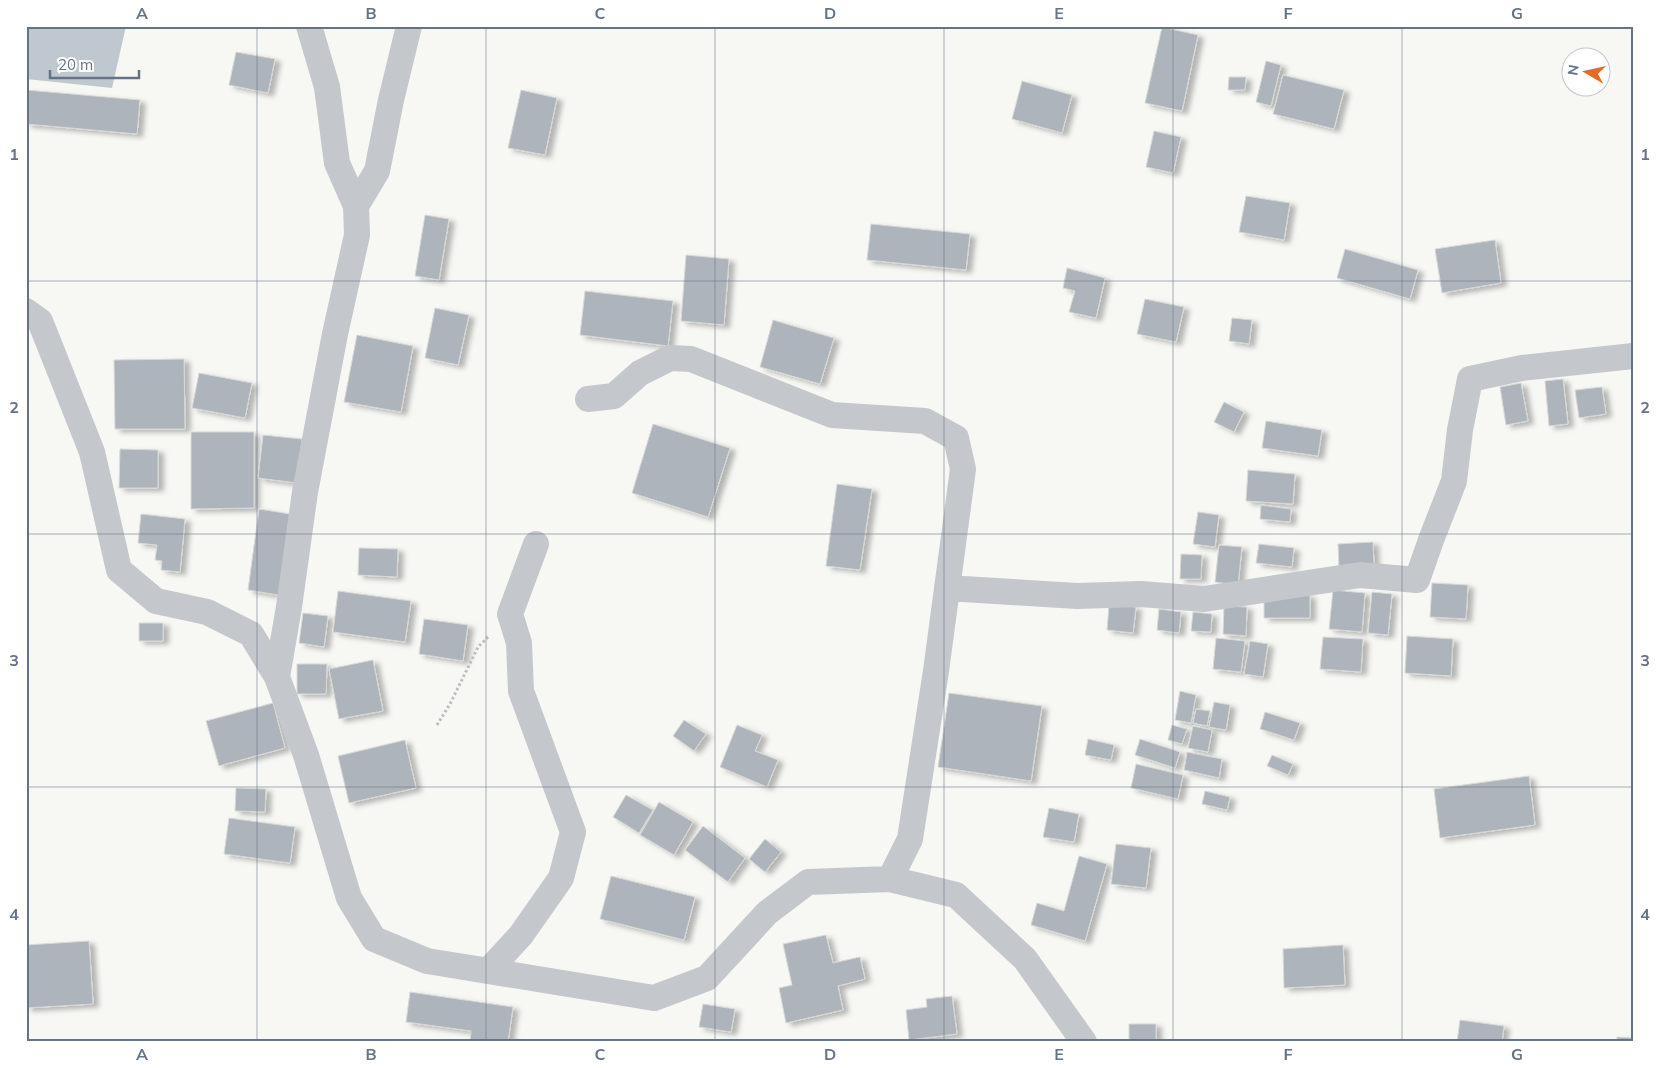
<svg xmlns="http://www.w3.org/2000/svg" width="1659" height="1068" font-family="Mulish,sans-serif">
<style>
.water{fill:#c0c8cf}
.building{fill:#adb4bb;stroke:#d8d9d6;filter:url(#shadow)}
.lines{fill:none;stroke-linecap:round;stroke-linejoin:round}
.path{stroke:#bcbec1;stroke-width:3;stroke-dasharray:2.5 2.5;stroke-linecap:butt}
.minor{stroke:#c4c7cb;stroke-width:26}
.grid{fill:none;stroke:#657386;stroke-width:1;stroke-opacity:0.55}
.neatline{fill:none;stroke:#657386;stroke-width:2}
.grid-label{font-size:16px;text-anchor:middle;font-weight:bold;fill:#657386}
</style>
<defs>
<filter id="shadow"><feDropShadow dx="5.5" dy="3" stdDeviation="2.5" flood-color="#0004"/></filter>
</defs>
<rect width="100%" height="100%" fill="#f7f7f4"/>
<!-- water -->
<path class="water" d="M26 26H126L112 88 26 79Z"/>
<!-- building -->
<path class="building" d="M1162 27 1198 35 1182 111 1145 103Z
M236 52 275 59 268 93 229 85Z
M1266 61 1281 65 1271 106 1256 102Z
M1283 75 1344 90 1334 129 1273 114Z
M1229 77H1246L1245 90H1228Z
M1022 81 1072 95 1062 133 1012 119Z
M26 90 140 100 137 134 26 124Z
M521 90 557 98 545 155 508 148Z
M1154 131 1181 137 1173 173 1146 167Z
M1246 196 1290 203 1284 240 1239 232Z
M425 215 449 219 439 280 415 276Z
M871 224 970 234 966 270 867 260Z
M1495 240 1501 283 1442 293 1435 249Z
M1345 249 1418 270 1410 299 1337 278Z
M686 255 729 259 724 325 681 321Z
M1067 268 1105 278 1096 318 1069 312 1075 291 1063 288Z
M585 291 673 301 668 346 580 335Z
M1145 299 1184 307 1176 342 1137 334Z
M435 308 469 315 458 365 425 358Z
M1232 318 1252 320 1249 344 1229 341Z
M773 320 834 338 820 384 760 367Z
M357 335 413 346 401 412 344 402Z
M184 359 185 429H115L114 360Z
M199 373 252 383 245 418 192 408Z
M1563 379 1568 424 1549 426 1545 381Z
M1521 383 1528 421 1506 425 1500 387Z
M1602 387 1606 414 1579 418 1575 390Z
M1224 402 1244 412 1234 432 1214 422Z
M1266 421 1322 430 1318 456 1262 448Z
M653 424 730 448 708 517 632 493Z
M191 432H254V508L191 509Z
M263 435 302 439 297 483 258 478Z
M120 449 158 450V488H119Z
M1248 470 1295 474 1293 504 1246 501Z
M837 484 872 489 860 570 826 566Z
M1261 505 1291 509 1290 522 1260 519Z
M259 509 296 515 284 596 248 590Z
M1198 512 1219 515 1215 547 1193 544Z
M141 514 185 519 180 572 161 570 162 561 155 560 157 545 138 543Z
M1373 542 1374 565 1339 567 1338 544Z
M1259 544 1294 548 1292 567 1256 563Z
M1219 545 1242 547 1238 585 1215 582Z
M359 548 398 549 397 577 358 575Z
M1181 554 1202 555 1201 579H1180Z
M1432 583 1468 585 1466 619 1430 617Z
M1333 590 1365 593 1362 632 1329 629Z
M338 591 411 601 405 642 333 632Z
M1372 592 1392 594 1388 635 1368 633Z
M1264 595H1310V618H1264Z
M1109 605 1136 607 1133 633 1107 630Z
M1224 606 1247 607 1246 636 1223 634Z
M1159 609 1181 612 1179 633 1157 630Z
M1193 612 1212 614 1211 632 1191 631Z
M303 613 328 616 324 647 299 643Z
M424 619 468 625 463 661 419 654Z
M139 623H163V641H139Z
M1407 636 1453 639 1451 676 1405 673Z
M1323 637 1363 639 1361 672 1320 669Z
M1216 638 1245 641 1241 672 1213 669Z
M1250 641 1268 644 1263 677 1244 674Z
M373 660 383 711 339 719 329 669Z
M297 664H327L326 694H297Z
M1180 691 1196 695 1191 723 1175 720Z
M949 693 1042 706 1031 781 938 767Z
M1214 702 1230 705 1226 730 1209 727Z
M273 703 285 748 219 766 206 721Z
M1196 709 1210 711 1207 726 1193 723Z
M1265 712 1300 723 1294 740 1260 729Z
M684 720 706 734 694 751 673 736Z
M737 725 762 735 755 751 778 760 767 787 720 767Z
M1172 725 1187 729 1182 744 1168 740Z
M1193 726 1212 730 1208 752 1188 748Z
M1088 739 1114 745 1111 760 1085 755Z
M1140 739 1180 752 1175 768 1135 755Z
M405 740 416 788 349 803 338 756Z
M1187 752 1222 759 1219 778 1184 770Z
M1272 755 1293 764 1288 775 1267 766Z
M1136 764 1183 775 1178 799 1131 788Z
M1529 776 1535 825 1440 838 1434 789Z
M236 788 266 789 265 812 235 811Z
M1205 791 1230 797 1227 810 1202 804Z
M626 795 653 810 639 833 613 817Z
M659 802 693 822 674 855 640 835Z
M1049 808 1079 814 1074 842 1043 837Z
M229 818 295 827 290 863 224 854Z
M703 826 745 858 728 882 685 850Z
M765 839 781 852 765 872 749 859Z
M1116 844 1151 848 1146 888 1111 884Z
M1079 856 1107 864 1085 941 1031 925 1037 903 1064 911Z
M611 876 695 897 684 940 600 919Z
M826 935 833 963 860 957 865 979 838 986 843 1010 786 1023 779 988 792 985 783 944Z
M89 941 93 1004 26 1008V945Z
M1343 945 1345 985 1284 988 1283 949Z
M410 992 513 1007 508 1042H470L471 1031 406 1022Z
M952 996 957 1034 909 1040 906 1010 927 1007 926 999Z
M703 1004 735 1009 731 1032 699 1027Z
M1460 1020 1504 1026 1502 1042H1457Z
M1129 1024H1156V1042H1129Z
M1617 1037 1633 1038V1042H1617Z"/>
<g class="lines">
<!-- path -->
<path class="path" d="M437 725 450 704 478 647 489 636"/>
<!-- minor -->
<path class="minor" d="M356 206 377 171 391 100 409 26
M26 311 40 321 92 452 119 570 156 601 207 612 251 634 277 677 306 755 349 898 374 939 427 961 654 998 707 978 767 913 808 882 890 879 956 895 1025 959 1084 1042
M588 399 614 396 640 373 670 358 691 359 832 415 925 421 956 438 963 469 936 671 910 839 890 879
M947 588 1077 596 1141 594 1204 599 1360 575 1417 580 1431 540 1454 481 1460 430 1470 379 1522 368 1633 356
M277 677 289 607 305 492 335 334 357 235 356 206 337 163 327 87 309 26
M488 971 521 935 561 878 573 832 521 691 519 643 510 614 536 544"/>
</g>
<!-- grid -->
<path class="grid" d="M257 26V1042M486 26V1042M715 26V1042M944 26V1042M1173 26V1042M1402 26V1042M26 281H1633M26 534H1633M26 787H1633"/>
<!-- border -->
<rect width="1659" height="1068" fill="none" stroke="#ffffff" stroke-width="55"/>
<!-- north arrow -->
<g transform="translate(1586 72) rotate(279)"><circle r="24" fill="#ffffff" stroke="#c1c7cf"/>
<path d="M0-4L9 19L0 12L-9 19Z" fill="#e76a24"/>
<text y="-8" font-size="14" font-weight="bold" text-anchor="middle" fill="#657386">N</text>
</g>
<!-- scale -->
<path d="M50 70v8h89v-8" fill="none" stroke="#657386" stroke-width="2.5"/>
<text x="58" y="70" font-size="15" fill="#657386" stroke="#ffffff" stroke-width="4" paint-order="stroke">20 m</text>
<rect x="28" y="28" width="1604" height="1012" class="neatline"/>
<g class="grid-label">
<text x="142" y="19">A</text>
<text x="371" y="19">B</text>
<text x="600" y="19">C</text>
<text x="830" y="19">D</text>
<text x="1059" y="19">E</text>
<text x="1288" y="19">F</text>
<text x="1517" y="19">G</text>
<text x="14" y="160">1</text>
<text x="1645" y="160">1</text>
<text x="14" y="413">2</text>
<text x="1645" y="413">2</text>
<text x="14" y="666">3</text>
<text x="1645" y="666">3</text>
<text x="14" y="920">4</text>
<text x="1645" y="920">4</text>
<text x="142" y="1060">A</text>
<text x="371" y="1060">B</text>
<text x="600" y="1060">C</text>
<text x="830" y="1060">D</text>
<text x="1059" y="1060">E</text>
<text x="1288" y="1060">F</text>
<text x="1517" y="1060">G</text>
</g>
</svg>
